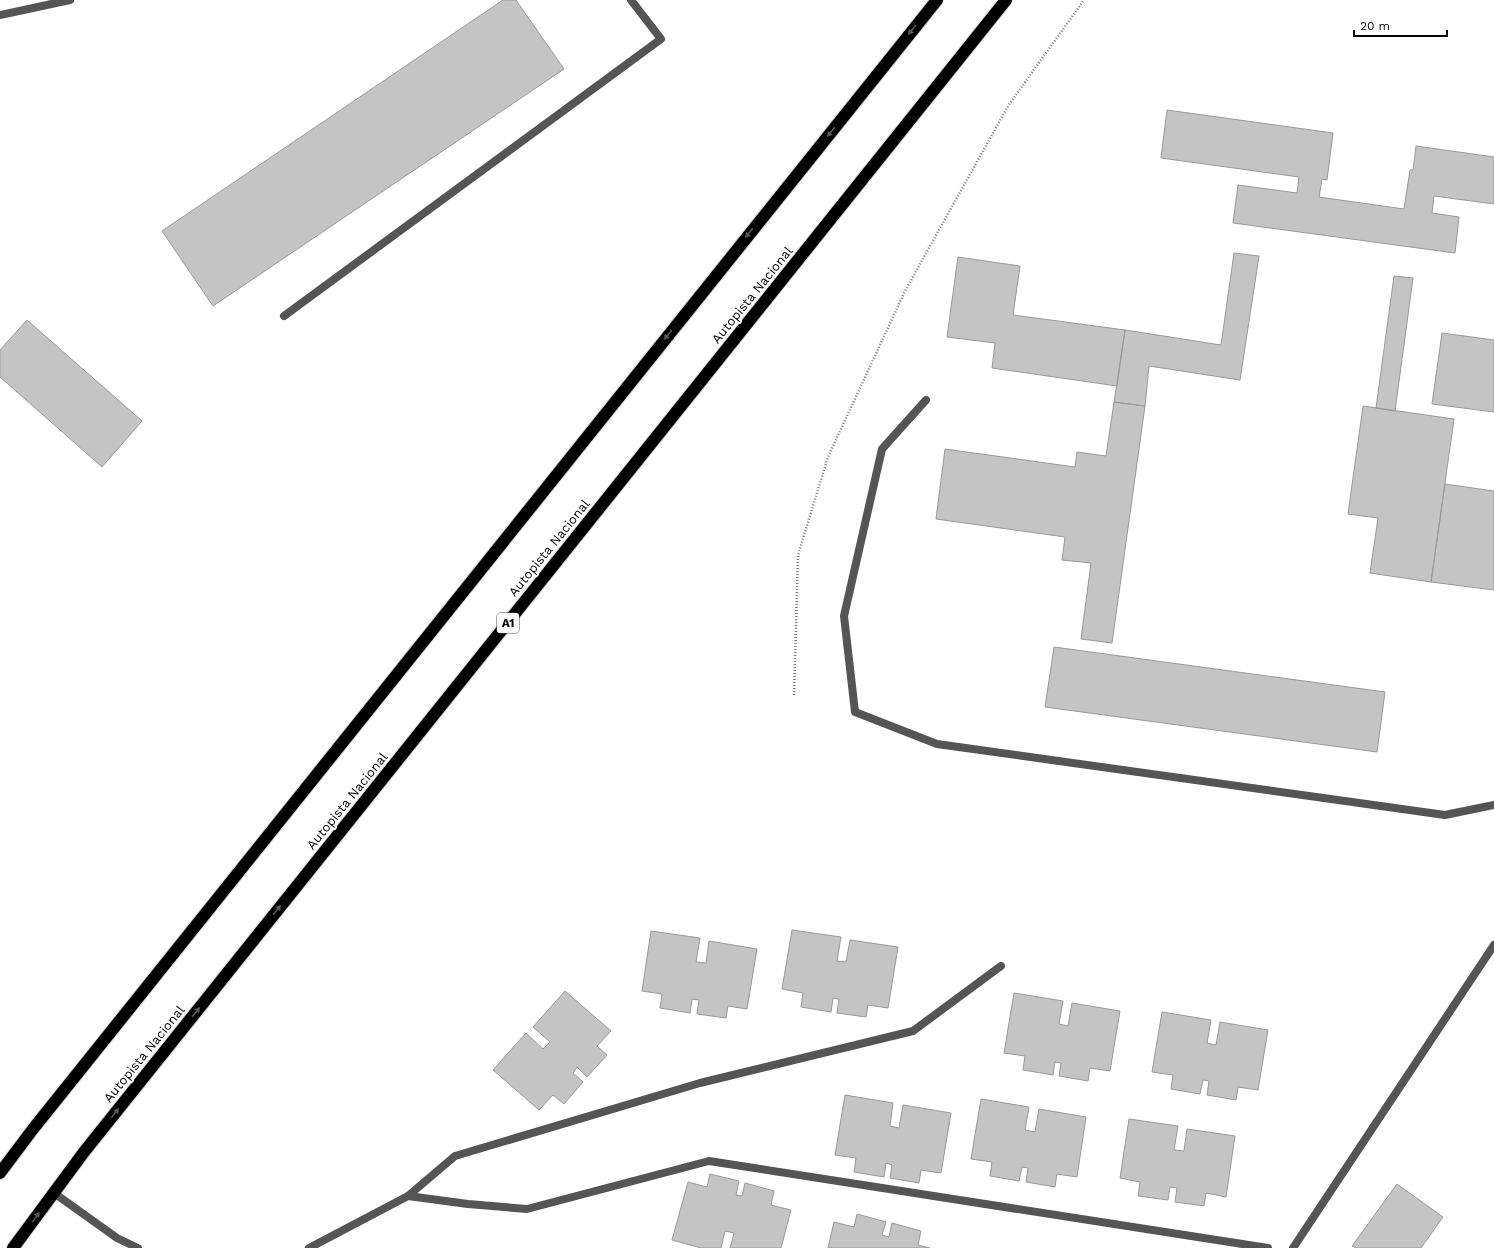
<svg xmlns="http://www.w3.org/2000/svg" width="1494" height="1248" font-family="'Work Sans',sans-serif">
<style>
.building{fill:#c4c4c4;stroke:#999}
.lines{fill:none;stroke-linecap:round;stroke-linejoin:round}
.motorway-casing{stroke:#dbdbdb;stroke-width:14}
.path{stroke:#777;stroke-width:2.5;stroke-dasharray:1 2;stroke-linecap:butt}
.service{stroke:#555;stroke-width:8}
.minor{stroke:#555;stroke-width:8}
.motorway{stroke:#000;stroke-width:12}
.oneway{fill:#595959}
.labels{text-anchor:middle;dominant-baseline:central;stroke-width:4;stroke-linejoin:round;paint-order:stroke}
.shield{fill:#fff;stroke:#4c4c4c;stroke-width:1}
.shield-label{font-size:12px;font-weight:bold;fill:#000}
.street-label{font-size:13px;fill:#000;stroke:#fff}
</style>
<rect width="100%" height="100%" fill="#fff"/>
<!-- building -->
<path class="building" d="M503 0H516L564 69 213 306 162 231Z
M1167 110 1333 133 1327 180 1322 179 1319 197 1404 209 1410 170H1413L1416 146 1494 157V204L1434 196 1432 213 1459 217 1455 253 1233 223 1238 185 1297 193 1299 177 1161 158Z
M1234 253 1259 256 1240 380 1149 366 1145 406 1114 402 1125 330 1221 345Z
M958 257 1020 266 1013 315 1125 330 1117 386 992 368 995 343 947 337Z
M1394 276 1413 278 1395 411 1376 408Z
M27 320 142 421 102 467 0 377V350Z
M1442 333 1494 340V412L1432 404Z
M1114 402 1145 406 1112 643 1081 639 1091 563 1062 560 1065 537 936 519 945 449 1075 467 1077 452 1106 456Z
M1363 406 1454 419 1431 582 1370 573 1378 518 1348 514Z
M1445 484 1494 491V590L1431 582Z
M1054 647 1385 692 1377 752 1045 707Z
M792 930 841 937 837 961 846 962 850 940 898 947 888 1008 868 1005 866 1017 837 1013 839 999 833 998 831 1012 801 1007 803 993 782 989Z
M651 931 700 938 696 962 706 963 709 941 757 949 747 1009 728 1006 726 1018 697 1014 699 1000 692 999 690 1013 660 1008 662 994 642 991Z
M565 991 611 1031 597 1046 607 1055 587 1077 577 1067 573 1073 583 1082 564 1104 553 1095 539 1110 493 1070 526 1033 543 1049 550 1042 533 1027Z
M1014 993 1063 1001 1059 1024 1068 1026 1072 1003 1120 1011 1110 1071 1090 1068 1088 1081 1059 1076 1061 1063 1055 1062 1053 1075 1023 1070 1025 1056 1004 1053Z
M1162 1012 1211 1020 1207 1043 1216 1045 1220 1022 1268 1030 1258 1090 1238 1087 1236 1100 1207 1095 1209 1081 1203 1080 1200 1094 1171 1089 1173 1075 1152 1072Z
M845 1095 893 1103 890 1126 899 1128 903 1105 951 1113 941 1173 921 1170 919 1183 890 1178 892 1165 886 1163 884 1177 854 1172 856 1158 835 1155Z
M981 1099 1029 1107 1025 1130 1035 1132 1039 1109 1086 1117 1077 1177 1057 1174 1055 1187 1026 1182 1028 1168 1022 1167 1019 1181 990 1176 992 1162 971 1159Z
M1129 1119 1178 1126 1174 1150 1184 1151 1187 1129 1235 1136 1226 1197 1206 1193 1204 1206 1175 1202 1177 1188 1170 1187 1168 1200 1138 1196 1140 1182 1120 1178Z
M710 1174 739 1181 736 1195 742 1196 745 1183 774 1191 771 1205 791 1210 781 1248H730L734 1233 725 1231 721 1248H701L672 1240 688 1182 707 1187Z
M1397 1184 1443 1217 1421 1248H1356L1352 1246Z
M857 1214 886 1222 882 1235 889 1237 892 1223 921 1231 918 1245 930 1248H828L834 1222 854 1227Z"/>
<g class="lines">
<!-- motorway casing -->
<g class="motorway-casing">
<path id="motorway" d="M0 1173 33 1129 937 0
M13 1248 84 1152 1006 0"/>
</g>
<!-- path -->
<path class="path" d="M794 695 798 555 828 457 905 291 1008 106 1084 0"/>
<!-- service -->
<path class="service" d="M0 15 70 0
M284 316 661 39 631 0"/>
<!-- minor -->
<path class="minor" d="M926 400 882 449 844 616 855 712 937 744 1445 815 1494 805
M54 1193 117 1238 138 1248
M408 1196 468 1204 527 1209 709 1161 1268 1248
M309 1248 408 1196 455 1156 700 1083 913 1031 1001 966
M1293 1248 1494 945"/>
<!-- motorway -->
<use href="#motorway" class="motorway"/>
</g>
<!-- one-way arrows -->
<defs><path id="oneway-solid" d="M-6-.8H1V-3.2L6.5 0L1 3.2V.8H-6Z"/></defs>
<g class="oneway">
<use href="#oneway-solid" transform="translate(912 30) rotate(129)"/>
<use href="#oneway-solid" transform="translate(831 132) rotate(129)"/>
<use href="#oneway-solid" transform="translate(749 233) rotate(129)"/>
<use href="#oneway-solid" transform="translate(668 335) rotate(129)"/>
<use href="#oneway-solid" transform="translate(277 910) rotate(-51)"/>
<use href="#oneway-solid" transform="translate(196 1012) rotate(-51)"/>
<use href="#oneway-solid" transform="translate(115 1113) rotate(-51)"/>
<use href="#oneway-solid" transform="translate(36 1217) rotate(-54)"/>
</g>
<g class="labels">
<!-- shield labels -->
<rect class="shield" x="497" y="613" width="22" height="20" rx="3"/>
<g class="shield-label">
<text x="508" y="623">A1</text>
</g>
<!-- street labels -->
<g class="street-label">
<text transform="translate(752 295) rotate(-51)">Autopista Nacional</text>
<text transform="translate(549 548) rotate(-51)">Autopista Nacional</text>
<text transform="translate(347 801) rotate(-51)">Autopista Nacional</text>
<text transform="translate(144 1054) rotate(-51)">Autopista Nacional</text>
</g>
</g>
<!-- scale -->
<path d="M1354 30v6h93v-6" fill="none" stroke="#000000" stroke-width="2"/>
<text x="1360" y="30" font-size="12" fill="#000000" stroke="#ffffff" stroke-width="3" paint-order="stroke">20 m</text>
</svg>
